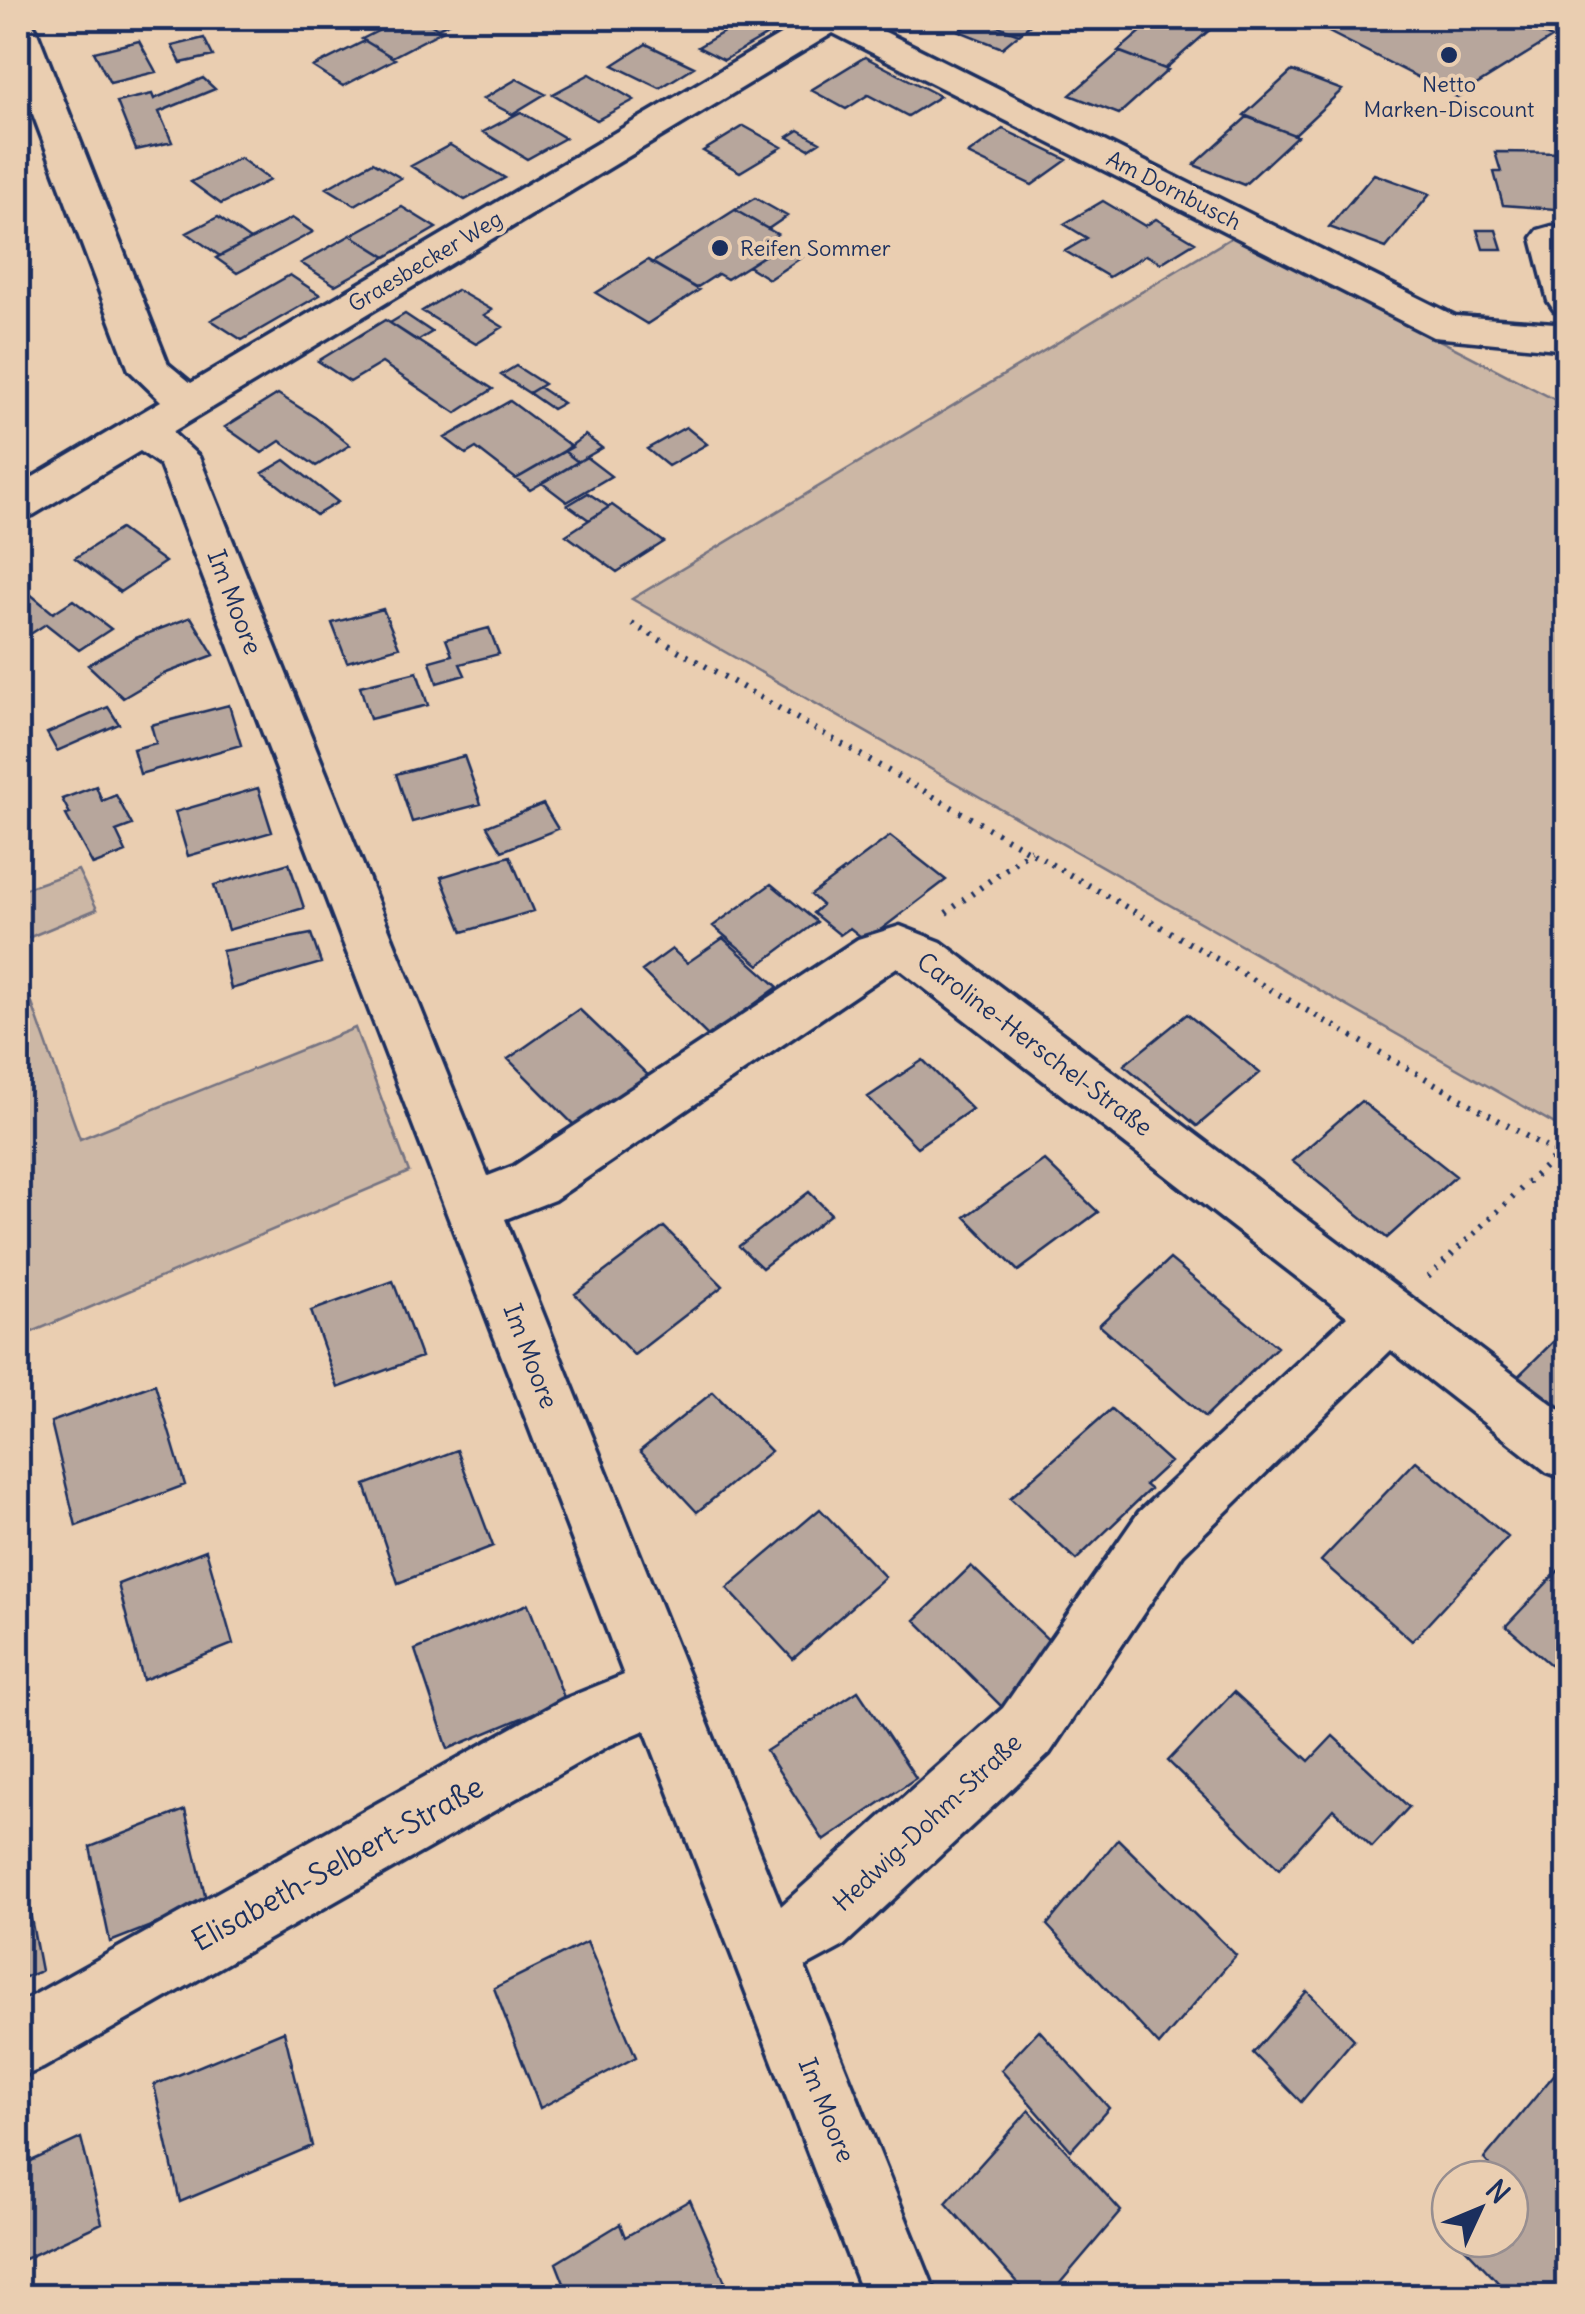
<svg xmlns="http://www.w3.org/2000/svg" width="1585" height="2314" font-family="Delius,sans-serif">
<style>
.green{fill:#ccb7a5;stroke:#747382;stroke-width:2.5}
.building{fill:#b7a69c;stroke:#1b2f5e;stroke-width:2.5}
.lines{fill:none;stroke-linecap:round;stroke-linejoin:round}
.minor-casing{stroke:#1b2f5e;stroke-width:7}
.path{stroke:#1b2f5e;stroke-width:6;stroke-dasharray:2.5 8;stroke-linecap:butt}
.minor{fill:#eaceb1;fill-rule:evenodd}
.poi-dot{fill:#1b2f5e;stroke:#eaceb1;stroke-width:4}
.labels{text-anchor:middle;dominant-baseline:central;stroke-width:8;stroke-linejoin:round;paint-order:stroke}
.far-poi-label{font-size:22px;fill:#1b2f5e;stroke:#eaceb1}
.far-street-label{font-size:22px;fill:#1b2f5e;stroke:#eaceb1}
.street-label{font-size:25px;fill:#1b2f5e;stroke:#eaceb1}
.near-street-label{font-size:30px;fill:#1b2f5e;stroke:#eaceb1}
</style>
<rect width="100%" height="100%" fill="#eaceb1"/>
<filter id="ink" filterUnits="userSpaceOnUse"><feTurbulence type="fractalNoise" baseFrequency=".01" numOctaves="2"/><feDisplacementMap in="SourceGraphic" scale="20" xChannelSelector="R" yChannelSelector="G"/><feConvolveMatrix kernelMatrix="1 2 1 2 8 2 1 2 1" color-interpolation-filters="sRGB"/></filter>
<g filter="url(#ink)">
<!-- green -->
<path class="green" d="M1236 235 1567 406V1131L632 599Z
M78 870 97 909 18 942V891Z
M18 964 80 1139 355 1028 409 1172 18 1338Z"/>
<!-- building -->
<path class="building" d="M404 18H419L442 31 392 57 362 39Z
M419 18H459L438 28Z
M748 18H797L724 60 698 47Z
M977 18 1019 34 1002 48 959 31Z
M977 18H1028L1036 20 1019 34Z
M1157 18H1187L1213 27 1165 69 1118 51Z
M1301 18H1510L1552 38 1457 97Z
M204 38 213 56 181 63 172 46Z
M139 41 156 72 110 83 94 52Z
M365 41 395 59 343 86 313 67Z
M646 44 694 67 660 88 613 65Z
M1120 52 1168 70 1119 114 1070 95Z
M865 57 940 96 908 116 868 95 846 109 811 90Z
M1292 71 1342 90 1294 135 1244 115Z
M590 74 634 100 597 120 553 94Z
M203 78 215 89 159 112 172 142 136 150 117 102 152 94 154 99Z
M517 79 545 94 512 114 483 99Z
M521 112 565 138 527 159 483 132Z
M1247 117 1297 136 1244 185 1194 165Z
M744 126 782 147 740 172 703 151Z
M1003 129 1067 160 1032 185 968 154Z
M799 130 820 142 809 149 788 137Z
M450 145 505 178 465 200 411 166Z
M1495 152 1568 153V210L1503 205 1494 172H1501Z
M240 158 270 180 221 204 191 182Z
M373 162 401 178 355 205 327 188Z
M1374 174 1430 194 1386 248 1329 227Z
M755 198 787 216 768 229 735 210Z
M1103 201 1145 226 1156 219 1195 242 1161 263 1146 255 1109 277 1065 251 1087 238 1064 224Z
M402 207 436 228 386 257 351 235Z
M735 210 777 234 767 241 778 247 727 279 718 274 696 288 652 263Z
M218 217 250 240 220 256 187 233Z
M292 218 313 232 237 273 216 258Z
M1477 230H1496L1502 249H1483Z
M351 235 386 257 335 285 301 263Z
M781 245 802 257 769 279 748 266Z
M648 260 699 290 647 324 596 293Z
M290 275 320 295 242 340 211 320Z
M457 290 492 310 484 315 503 327 476 344 422 311Z
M405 314 432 332 417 341 390 323Z
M385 320 390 323 493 389 456 413 382 363 350 382 318 361Z
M516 366 544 384 529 393 501 375Z
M539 387 563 403 552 409 529 393Z
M278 394 316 418 350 445 316 466 280 441 262 453 225 427Z
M510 401 572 447 516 479 476 448 466 454 445 438Z
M686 427 707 444 668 466 647 449Z
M585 435 602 448 578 462 564 451Z
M564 451 578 462 530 490 516 479Z
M586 457 611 476 567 502 542 483Z
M285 460 338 502 316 515 263 473Z
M588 493 609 507 589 520 568 505Z
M612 505 664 542 617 572 566 535Z
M120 529 165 562 120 592 75 558Z
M18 584 53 613 73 600 111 629 79 650 46 624 18 642Z
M383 609 399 647 347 662 332 623Z
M191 617 214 655 164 674 123 698 88 665 136 638Z
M489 628 499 654 460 664 465 675 437 683 430 661 452 655 446 639Z
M417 672 428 705 370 719 360 686Z
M229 705 241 745 140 774 133 749 156 743 151 725Z
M108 707 119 724 57 751 47 733Z
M464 756 481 804 412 822 396 774Z
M96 786 102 801 116 795 132 825 116 831 126 852 93 865 66 815 70 814 62 799Z
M258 788 272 832 188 856 175 812Z
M543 804 558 829 502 851 487 826Z
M890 836 946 880 866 941 850 928 840 935 813 913 822 905 811 895Z
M510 856 533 911 463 932 441 877Z
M289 863 304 908 228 930 214 885Z
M771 884 817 922 759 965 713 926Z
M311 934 321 963 231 989 222 951Z
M723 938 778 987 709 1037 642 971 672 949 687 963Z
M579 1009 649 1076 577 1128 508 1059Z
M1187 1014 1260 1073 1197 1126 1124 1065Z
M923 1060 972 1109 917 1147 868 1097Z
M1361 1101 1456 1176 1387 1238 1292 1161Z
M1044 1160 1098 1212 1018 1271 965 1217Z
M809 1192 831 1214 762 1268 739 1246Z
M664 1227 723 1286 634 1355 575 1294Z
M1170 1259 1277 1347 1205 1417 1099 1325Z
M393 1281 421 1357 338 1388 311 1311Z
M1555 1340 1568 1350V1437L1507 1387Z
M155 1384 185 1485 76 1526 51 1422Z
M713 1392 771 1451 697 1512 640 1451Z
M1111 1409 1170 1462 1145 1485 1150 1489 1076 1560 1010 1498Z
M457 1450 493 1546 398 1583 365 1485Z
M1416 1461 1508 1537 1412 1641 1321 1561Z
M820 1509 885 1577 793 1659 727 1588Z
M206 1550 233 1644 143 1680 118 1584Z
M971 1566 1059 1650 1002 1707 915 1620Z
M1560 1569 1568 1576V1680L1506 1626Z
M528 1604 565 1700 448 1749 415 1650Z
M858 1691 916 1778 824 1841 766 1751Z
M1234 1692 1309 1761 1333 1736 1409 1807 1372 1847 1333 1809 1279 1869 1168 1761Z
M185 1810 207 1904 110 1942 90 1847Z
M1118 1839 1236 1955 1159 2045 1047 1925Z
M24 1881 41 1971 18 1980V1884Z
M587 1942 636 2057 540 2108 494 1988Z
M1307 1991 1354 2039 1301 2102 1253 2053Z
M1039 2030 1109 2108 1071 2150 1001 2070Z
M284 2031 312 2146 180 2202 154 2085Z
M1568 2058V2296H1511L1457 2239H1510V2179H1502L1484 2159Z
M1029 2110 1121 2211 1049 2296H1029L946 2203Z
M81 2138 102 2223 18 2262V2167Z
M690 2200 731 2296H569L556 2263 620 2224 625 2237Z"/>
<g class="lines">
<!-- minor casing -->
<g class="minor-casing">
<path id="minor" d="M809 18H857L1455 316 1568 324V350L1433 337 833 33 172 432 199 457 488 1176 514 1166 858 939 900 926 941 942 1568 1416V1480L1547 1472 1391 1350 1183 1554 1049 1754 842 1947 805 1967 937 2296H863L645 1730 608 1746 43 2068 18 2078V2004L562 1700 624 1675 160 465 140 451 33 515 18 520V486L161 401 129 370 18 74V19L31 21 36 29 168 364 191 383ZM897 967 1347 1316 1139 1512 1003 1708 781 1906 505 1219 554 1200Z
M1552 226 1568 232V313L1554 310 1548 301 1532 238 1538 230Z"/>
</g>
<!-- path -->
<path class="path" d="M632 624 1568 1160
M946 913 1031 850
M1428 1277 1558 1154"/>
<!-- minor -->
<use href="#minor" class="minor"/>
</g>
</g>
<!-- markers -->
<g class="poi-dot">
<circle cx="1449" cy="55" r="10"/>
<circle cx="720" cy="248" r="10"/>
</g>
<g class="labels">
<!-- far-poi labels -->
<g class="far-poi-label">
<text x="1449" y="84">Netto<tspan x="1449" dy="25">Marken-Discount</tspan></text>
<text x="740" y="248" text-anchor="start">Reifen Sommer</text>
</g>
<!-- far-street labels -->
<g class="far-street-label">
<text transform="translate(1174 190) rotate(27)">Am Dornbusch</text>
<text transform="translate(425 261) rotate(-31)">Graesbecker Weg</text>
</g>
<!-- street labels -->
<g class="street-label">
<text transform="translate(235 602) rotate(69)">Im Moore</text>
<text transform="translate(1035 1044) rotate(37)">Caroline-Herschel-Straße</text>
<text transform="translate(531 1356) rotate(69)">Im Moore</text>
<text transform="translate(927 1822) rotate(-43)">Hedwig-Dohm-Straße</text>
<text transform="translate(827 2110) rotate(68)">Im Moore</text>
</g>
<!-- near-street labels -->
<g class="near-street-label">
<text transform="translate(337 1863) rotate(-29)">Elisabeth-Selbert-Straße</text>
</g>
</g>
<!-- margin -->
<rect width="1585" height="2314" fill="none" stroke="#eaceb1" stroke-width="60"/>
<rect x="30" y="30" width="1525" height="2254" fill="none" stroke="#1b2f5e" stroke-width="4" filter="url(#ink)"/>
<!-- north arrow -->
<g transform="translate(1480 2209) rotate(46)"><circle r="48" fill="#eaceb1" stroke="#978e90" stroke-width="2.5"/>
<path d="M0-8L18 38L0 25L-18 38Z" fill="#1b2f5e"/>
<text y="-15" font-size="28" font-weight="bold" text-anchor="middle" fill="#1b2f5e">N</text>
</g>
</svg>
